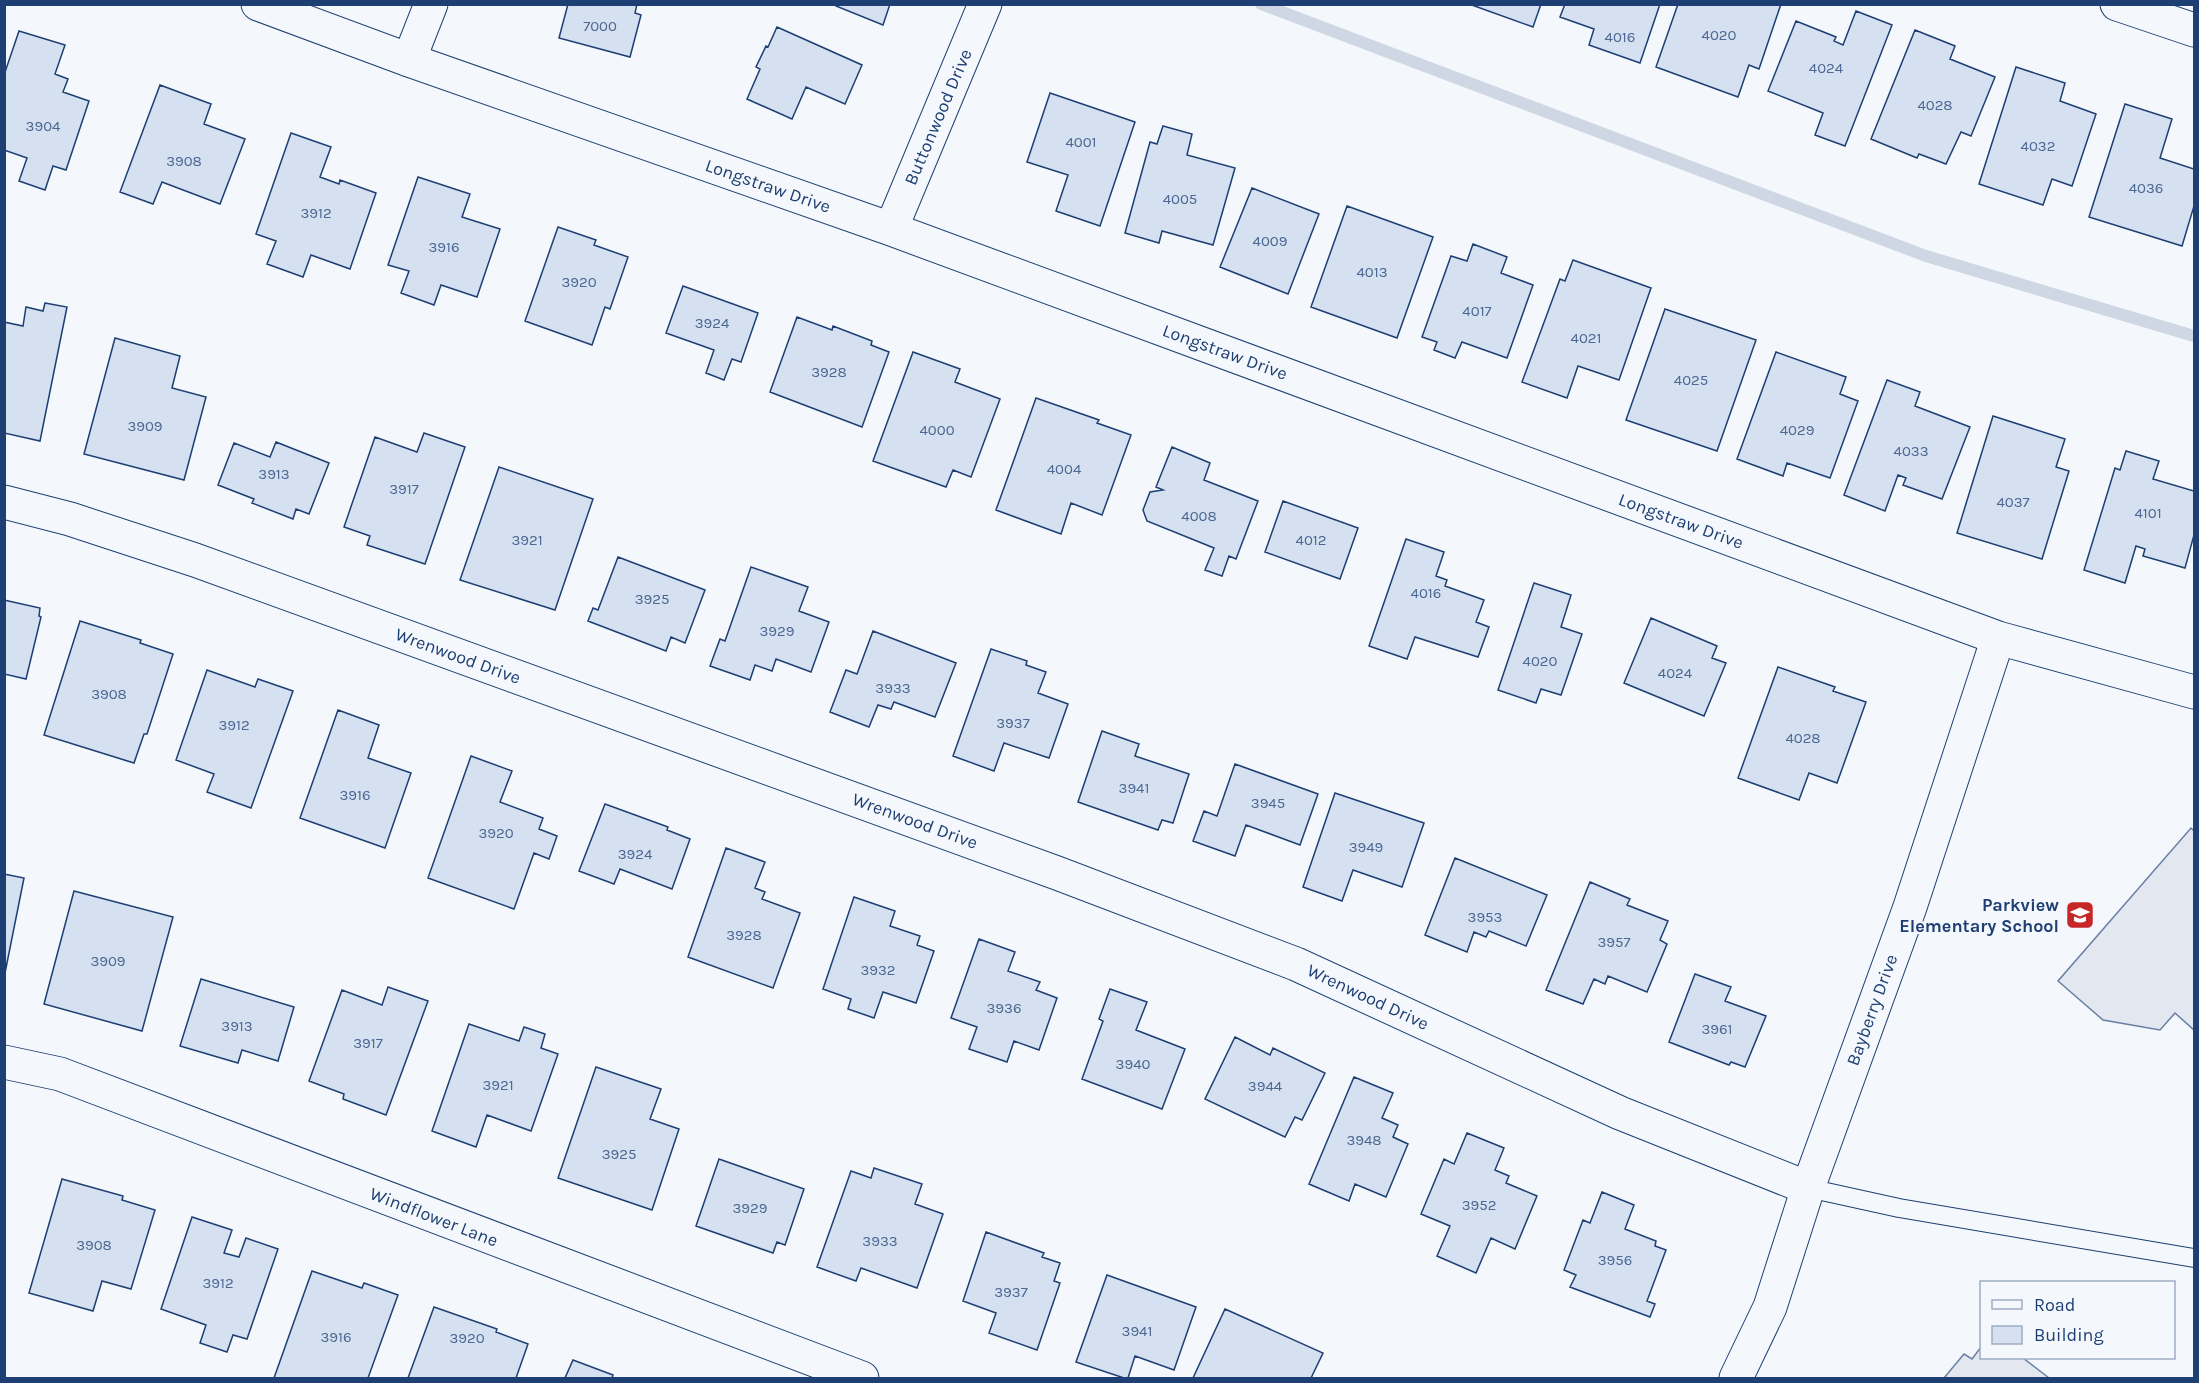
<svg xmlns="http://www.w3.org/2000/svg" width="2199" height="1383" font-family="Karla,sans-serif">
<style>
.parking{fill:#e3e8f0;stroke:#687fa3;stroke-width:1.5}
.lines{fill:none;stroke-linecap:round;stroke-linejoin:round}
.stream{stroke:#cfd7e4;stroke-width:12}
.building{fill:#d5e0f0;stroke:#1d3f73;stroke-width:1.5}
.lane-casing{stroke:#1d3f73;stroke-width:20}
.street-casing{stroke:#1d3f73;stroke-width:35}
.secondary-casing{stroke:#1d3f73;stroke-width:35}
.lane{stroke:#f4f7fb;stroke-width:18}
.street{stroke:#f4f7fb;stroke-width:33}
.secondary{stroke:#f4f7fb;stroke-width:33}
.labels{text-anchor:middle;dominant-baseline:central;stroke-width:4.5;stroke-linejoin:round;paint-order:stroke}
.number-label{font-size:15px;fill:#4b6792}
.street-label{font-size:18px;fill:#1d3f73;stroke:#f4f7fb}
.poi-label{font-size:18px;font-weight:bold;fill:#1d3f73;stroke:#f4f7fb;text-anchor:end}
</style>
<rect width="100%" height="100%" fill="#f4f7fb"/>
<!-- parking -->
<path class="parking" d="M2191 828 2194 831V1030L2175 1013 2160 1030 2103 1020 2058 981Z
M1981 1347 1982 1358H2023L2049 1378H1944L1964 1354 1972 1359Z"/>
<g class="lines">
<!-- stream -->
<path class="stream" d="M1261 4 1926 256 2194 336"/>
</g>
<!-- building -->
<path class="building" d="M568 4H637L635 13 641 15 630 57 559 38Z
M836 4H890L883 25 836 6Z
M1469 4H1541L1533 27Z
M1565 4H1660L1640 63 1589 45 1594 29 1560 17Z
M1678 4H1781L1759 69 1749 65 1738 97 1656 67Z
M1856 11 1892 25 1845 146 1815 135 1823 113 1768 91 1796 21 1836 37 1834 41 1843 45Z
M777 27 862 65 845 104 806 87 792 119 747 99 760 69 756 67 766 46 768 47Z
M1915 30 1955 46 1950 59 1995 77 1971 136 1961 132 1946 164 1919 154 1917 158 1871 139Z
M19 31 65 45 55 74 68 79 63 92 89 101 66 170 53 166 45 190 19 181 27 158 4 150V75Z
M2016 67 2065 83 2060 101 2096 114 2072 186 2052 179 2043 205 1979 184Z
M160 85 211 104 204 124 245 139 220 204 162 182 153 204 120 192Z
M1050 93 1135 122 1100 226 1056 211 1068 175 1027 162Z
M2125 104 2172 119 2160 158 2194 169V206L2182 246 2089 217Z
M1163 126 1192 134 1187 155 1235 168 1213 245 1162 231 1159 243 1125 233 1150 142 1157 144Z
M291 133 331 147 320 177 339 184 340 180 376 193 350 269 311 255 303 277 267 264 276 241 256 234Z
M418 177 470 194 462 217 500 229 477 297 441 285 434 305 401 293 409 271 388 265Z
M1252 188 1319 214 1288 294 1220 267Z
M1347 206 1433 237 1397 338 1311 307Z
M558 227 596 240 594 245 628 257 610 309 605 307 592 345 525 321Z
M1473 244 1507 257 1501 273 1533 285 1507 358 1462 342 1455 358 1434 350 1437 342 1422 337 1451 256 1467 261Z
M1573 260 1651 288 1619 380 1578 366 1567 398 1522 382 1560 279 1565 281Z
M683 286 758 313 741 362 732 359 724 380 706 373 714 350 666 333Z
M45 303 67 307 40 441 4 433V322L23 326 26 307 43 311Z
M1665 309 1756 340 1717 451 1626 420Z
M797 317 832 330 833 326 872 341 871 345 889 352 862 427 770 392Z
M115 338 180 356 172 388 206 397 184 480 84 454Z
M913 352 960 369 955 382 1000 399 971 477 953 470 946 487 873 461Z
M1776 352 1846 377 1840 394 1858 401 1830 478 1787 463 1783 476 1737 459Z
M1887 380 1920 392 1915 406 1970 427 1942 499 1903 485 1906 478 1898 475 1885 511 1844 495Z
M1036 398 1099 420 1097 423 1131 435 1102 515 1071 503 1061 534 996 510Z
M1993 416 2065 439 2056 467 2069 471 2042 559 1957 533Z
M424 433 465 447 425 564 367 545 370 536 344 527 375 437 417 452Z
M276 442 329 463 309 514 296 509 293 519 252 503 254 499 218 485 234 443 270 457Z
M1172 447 1210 463 1204 480 1258 501 1236 559 1229 556 1222 576 1205 570 1214 548 1147 521 1143 510 1150 492 1163 490 1156 487Z
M2126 451 2159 461 2153 479 2194 491V535L2185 568 2143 556 2145 549 2136 546 2125 583 2084 570 2115 468 2120 470Z
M499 467 593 499 555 610 460 580Z
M1283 501 1358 528 1340 579 1265 552Z
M1406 539 1444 552 1436 576 1447 580 1445 586 1484 600 1476 622 1489 627 1478 657 1415 637 1407 659 1369 646Z
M618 557 705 590 685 643 671 637 666 651 588 621 593 608 598 610Z
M751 567 808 587 799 611 829 622 811 672 776 659 772 671 755 665 750 680 710 666 720 639 725 641Z
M1534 583 1571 595 1561 627 1582 634 1561 695 1541 689 1536 703 1498 690Z
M4 600 40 608 39 616 41 617 26 679 4 674Z
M1651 618 1717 646 1712 658 1726 663 1704 716 1624 683Z
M80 621 141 640 140 643 173 654 147 734H144L134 763 44 735Z
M873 631 956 663 935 717 894 702 891 709 878 705 869 727 830 712 846 670 857 674Z
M991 649 1027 661 1026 665 1046 672 1038 693 1068 704 1049 758 1004 743 994 771 953 756Z
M1778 667 1835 687 1833 691 1866 702 1837 783 1809 773 1799 800 1738 778Z
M207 670 255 687 258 679 293 691 251 808 207 792 214 774 176 760Z
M338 710 379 725 368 758 411 773 385 848 300 818Z
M1102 731 1139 744 1135 756 1189 774 1173 823 1162 820 1158 830 1078 802Z
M471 756 512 771 500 802 543 818 539 829 557 836 549 859 534 853 514 909 428 878Z
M1235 764 1318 794 1300 845 1246 825 1235 856 1193 841 1204 811 1217 816Z
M1335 793 1424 823 1402 887 1353 870 1342 901 1303 887Z
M605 804 668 827 667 830 690 839 672 889 620 869 614 884 579 871Z
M726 848 765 862 755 888 765 892 762 899 800 913 773 988 688 957Z
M1455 858 1547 895 1526 946 1489 931 1486 937 1474 932 1467 952 1425 935Z
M4 874 24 878 4 978Z
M1590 882 1630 899 1627 905 1668 921 1660 940 1667 944 1647 992 1608 976 1605 984 1594 979 1583 1004 1546 990Z
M74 891 173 917 142 1031 44 1004Z
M854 897 895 911 890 926 920 936 917 945 934 951 916 1003 883 992 874 1018 848 1009 851 999 823 989Z
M979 939 1015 952 1008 971 1040 982 1036 990 1057 998 1039 1050 1014 1041 1007 1062 969 1049 977 1027 951 1018Z
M1695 974 1731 987 1725 1001 1766 1016 1745 1067 1731 1062 1729 1065 1669 1042Z
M201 979 294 1007 278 1061 242 1050 238 1063 180 1046Z
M388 987 428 1001 386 1115 343 1099 344 1094 309 1081 342 990 382 1005Z
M1110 989 1147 1002 1136 1030 1185 1049 1162 1109 1082 1079 1103 1021 1099 1019Z
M469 1024 519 1041 524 1027 545 1034 541 1048 558 1054 531 1131 487 1115 476 1147 432 1131Z
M1235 1037 1270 1055 1273 1048 1325 1073 1302 1120 1295 1117 1285 1137 1205 1099Z
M596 1067 661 1089 650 1119 679 1129 652 1210 558 1178Z
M1354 1077 1393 1093 1382 1118 1398 1125 1393 1137 1408 1144 1386 1197 1355 1184 1349 1201 1309 1184Z
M1467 1133 1504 1148 1495 1170 1509 1176 1506 1183 1537 1196 1515 1249 1491 1238 1476 1273 1437 1256 1450 1226 1421 1214 1444 1159 1454 1164Z
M719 1159 804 1189 785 1245 777 1242 773 1253 696 1226Z
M874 1168 922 1184 915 1204 943 1214 917 1288 861 1268 856 1281 817 1267 851 1171 871 1178Z
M62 1179 123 1196 122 1200 155 1210 131 1289 102 1281 93 1311 29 1293Z
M1602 1192 1634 1205 1625 1229 1656 1241 1655 1246 1666 1250 1647 1301 1655 1304 1650 1317 1570 1287 1576 1275 1564 1270 1583 1220 1590 1223Z
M192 1217 232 1230 224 1253 239 1257 246 1238 278 1249 247 1339 233 1335 227 1352 200 1343 206 1325 161 1309Z
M986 1232 1044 1253 1042 1257 1060 1263 1054 1281 1060 1283 1037 1350 989 1333 996 1313 963 1301Z
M312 1271 362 1288 364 1283 398 1295 368 1378H274Z
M1107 1275 1196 1307 1174 1370 1135 1356 1128 1378H1124L1076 1362Z
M434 1307 497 1329 496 1332 528 1344 516 1378H408Z
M1225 1309 1323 1353 1311 1378H1193Z
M573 1360 613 1375 612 1378H565Z"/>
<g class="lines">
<!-- lane casing -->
<g class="lane-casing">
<path id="lane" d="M1808 1188 1899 1208 2194 1258"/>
</g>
<!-- street casing -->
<g class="street-casing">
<path id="street" d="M2117 4 2194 30
M409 60 431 4
M4 502 70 519 195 560 1057 873 1296 964 1620 1113 1808 1188
M4 1062 60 1074 862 1378"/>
</g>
<!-- secondary casing -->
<g class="secondary-casing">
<path id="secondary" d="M258 4 409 60 891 229 1998 638 2194 692
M891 229 985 4
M1736 1378 1770 1307 1808 1188 1910 907 1998 638"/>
</g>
<!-- lane -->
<use href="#lane" class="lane"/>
<!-- street -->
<use href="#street" class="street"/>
<!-- secondary -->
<use href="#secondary" class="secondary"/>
</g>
<!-- icons -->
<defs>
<g id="school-square" transform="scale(1.5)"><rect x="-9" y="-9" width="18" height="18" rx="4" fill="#c62828" stroke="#f4f7fb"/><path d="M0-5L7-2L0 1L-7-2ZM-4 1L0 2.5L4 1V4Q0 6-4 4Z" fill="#fff"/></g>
</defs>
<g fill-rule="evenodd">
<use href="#school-square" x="2080" y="915"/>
</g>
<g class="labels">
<!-- number labels -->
<g class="number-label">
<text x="600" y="26">7000</text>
<text x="1719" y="35">4020</text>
<text x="1620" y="37">4016</text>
<text x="1826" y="68">4024</text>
<text x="1935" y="105">4028</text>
<text x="43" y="126">3904</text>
<text x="1081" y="142">4001</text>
<text x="2038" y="146">4032</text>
<text x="184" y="161">3908</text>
<text x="2146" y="188">4036</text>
<text x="1180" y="199">4005</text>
<text x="316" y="213">3912</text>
<text x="1270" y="241">4009</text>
<text x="444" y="247">3916</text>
<text x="1372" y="272">4013</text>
<text x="579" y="282">3920</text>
<text x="1477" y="311">4017</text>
<text x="712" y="323">3924</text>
<text x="1586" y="338">4021</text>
<text x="829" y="372">3928</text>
<text x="1691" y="380">4025</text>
<text x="145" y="426">3909</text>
<text x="937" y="430">4000</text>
<text x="1797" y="430">4029</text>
<text x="1911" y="451">4033</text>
<text x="1064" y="469">4004</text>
<text x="274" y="474">3913</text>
<text x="404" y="489">3917</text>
<text x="2013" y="502">4037</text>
<text x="2148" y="513">4101</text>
<text x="1199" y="516">4008</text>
<text x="527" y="540">3921</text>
<text x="1311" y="540">4012</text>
<text x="1426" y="593">4016</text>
<text x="652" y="599">3925</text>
<text x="777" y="631">3929</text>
<text x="1540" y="661">4020</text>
<text x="1675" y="673">4024</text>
<text x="893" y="688">3933</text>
<text x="109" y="694">3908</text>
<text x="1013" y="723">3937</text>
<text x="234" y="725">3912</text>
<text x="1803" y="738">4028</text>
<text x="1134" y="788">3941</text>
<text x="355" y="795">3916</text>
<text x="1268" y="803">3945</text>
<text x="496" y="833">3920</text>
<text x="1366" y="847">3949</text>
<text x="635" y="854">3924</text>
<text x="1485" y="917">3953</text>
<text x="744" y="935">3928</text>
<text x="1614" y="942">3957</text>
<text x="108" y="961">3909</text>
<text x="878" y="970">3932</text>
<text x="1004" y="1008">3936</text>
<text x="237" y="1026">3913</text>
<text x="1717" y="1029">3961</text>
<text x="368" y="1043">3917</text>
<text x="1133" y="1064">3940</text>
<text x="498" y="1085">3921</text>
<text x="1265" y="1086">3944</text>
<text x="1364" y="1140">3948</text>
<text x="619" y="1154">3925</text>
<text x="1479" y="1205">3952</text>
<text x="750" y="1208">3929</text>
<text x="880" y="1241">3933</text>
<text x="94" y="1245">3908</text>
<text x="1615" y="1260">3956</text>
<text x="218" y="1283">3912</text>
<text x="1011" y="1292">3937</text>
<text x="1137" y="1331">3941</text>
<text x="336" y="1337">3916</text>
<text x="467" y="1338">3920</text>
</g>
<!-- street labels -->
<g class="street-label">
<text transform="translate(938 117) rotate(-67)">Buttonwood Drive</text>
<text transform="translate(768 186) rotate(19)">Longstraw Drive</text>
<text transform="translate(1225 352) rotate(20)">Longstraw Drive</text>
<text transform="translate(1681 521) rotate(20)">Longstraw Drive</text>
<text transform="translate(458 656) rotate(20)">Wrenwood Drive</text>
<text transform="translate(915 821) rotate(20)">Wrenwood Drive</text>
<text transform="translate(1368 997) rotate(25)">Wrenwood Drive</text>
<text transform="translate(1872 1010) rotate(-70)">Bayberry Drive</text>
<text transform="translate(434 1217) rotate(21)">Windflower Lane</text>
</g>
<!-- poi labels -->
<g class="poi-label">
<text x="2059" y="905">Parkview<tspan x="2059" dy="21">Elementary School</tspan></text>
</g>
</g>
<!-- border -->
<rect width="2199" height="1383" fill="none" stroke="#1d3f73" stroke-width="12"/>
<!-- legend -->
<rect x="1980" y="1281" width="195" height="78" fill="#f4f7fb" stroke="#9eadc5" stroke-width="1.5"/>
<rect x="1992" y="1300" width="30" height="9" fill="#f4f7fb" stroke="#9eadc5" stroke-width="1.5"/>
<text x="2034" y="1311" font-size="18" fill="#1d3f73">Road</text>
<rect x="1992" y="1326" width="30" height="18" fill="#d5e0f0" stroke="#9eadc5" stroke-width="1.5"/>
<text x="2034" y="1341" font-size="18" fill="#1d3f73">Building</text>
</svg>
